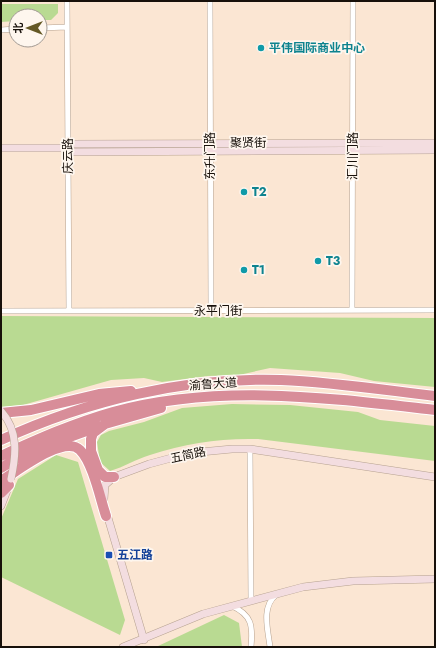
<svg xmlns="http://www.w3.org/2000/svg" width="436" height="648" font-family="Jost,'Noto Sans SC',sans-serif">
<style>
.green{fill:#b9da92}
.lines{fill:none;stroke-linecap:round;stroke-linejoin:round}
.street-casing{stroke:#b6a290;stroke-width:6}
.secondary-casing{stroke:#b6a290;stroke-width:8}
.highway-casing{stroke:#fff;stroke-width:12}
.street{stroke:#fff;stroke-width:5}
.secondary{stroke:#f3dde0;stroke-width:7}
.highway{stroke:#d88d99;stroke-width:10}
.secondary-bridge-casing{stroke:#b6a290;stroke-width:8;stroke-linecap:butt}
.secondary-bridge{stroke:#f3dde0;stroke-width:7}
.culture-dot{fill:#0f9aa8;stroke:#fef6ee;stroke-width:1.5}
.transit-dot{fill:#1a4fb4;stroke:#fef6ee;stroke-width:1.5}
.labels{text-anchor:middle;dominant-baseline:central;stroke-width:3.5;stroke-linejoin:round;paint-order:stroke}
.culture-label{font-size:12px;font-weight:bold;fill:#0d838f;stroke:#fef6ee;text-anchor:start}
.street-label{font-size:12px;fill:#17100a;stroke:#fef6ee}
.transit-label{font-size:12px;font-weight:bold;fill:#164399;stroke:#fef6ee;text-anchor:start}
</style>
<rect width="100%" height="100%" fill="#fbe6d3"/>
<!-- green -->
<path class="green" d="M1 4H58V13L51 20H40V16H16V21L1 22Z
M1 316 435 318V387L374 381 340 373 270 368 239 375 208 376 162 382 144 378 111 380 23 405 1 407Z
M232 404 290 405 358 412 380 420 435 426V461L258 439C220 438 186 443 150 455 136 459 124 467 110 471L100 462 97 442 101 435 109 431 144 422 182 408Z
M56 455 78 462 125 620 120 635 1 577V519L18 479Z
M224 615 239 623 242 647H156Z"/>
<g class="lines">
<!-- street casing -->
<g class="street-casing">
<path id="street" d="M67 1 69 311
M210 1 211 311
M40 28 67 27
M1 30 16 29
M352 310 353 1
M1 311 435 310
M250 449 251 600
M232 606C252 615 253 626 251 647
M270 647C268 630 261 607 276 595"/>
</g>
<!-- secondary casing -->
<g class="secondary-casing">
<path id="secondary" d="M435 143 68 144 62 148 68 152 435 150
M1 148H62
M104 499 105 485 114 477 149 464 190 453 232 449H250L435 477
M1 506 8 488
M106 511 144 640
M123 647 203 614 303 587 353 581 435 579"/>
</g>
<!-- highway casing -->
<g class="highway-casing">
<path id="highway" d="M1 413 31 410 99 394 131 391
M1 440C88 400 185 377 281 380 332 382 384 390 435 396
M1 456C38 439 74 423 113 412 219 383 328 398 435 410
M1 468 28 452 100 426
M114 477H105L98 470 91 451V439L93 433 105 424 161 408
M1 481C16 472 64 434 80 450 93 463 100 498 106 516
M1 493 9 485"/>
</g>
<!-- street -->
<use href="#street" class="street"/>
<!-- secondary -->
<use href="#secondary" class="secondary"/>
<!-- highway -->
<use href="#highway" class="highway"/>
<!-- secondary-bridge casing -->
<g class="secondary-bridge-casing">
<path id="secondary-bridge" d="M1 411C19 431 16 456 11 479"/>
</g>
<!-- secondary-bridge -->
<use href="#secondary-bridge" class="secondary-bridge"/>
</g>
<!-- markers -->
<g class="culture-dot">
<circle cx="261" cy="48" r="4"/>
<circle cx="244" cy="192" r="4"/>
<circle cx="318" cy="261" r="4"/>
<circle cx="244" cy="270" r="4"/>
</g>
<rect class="transit-dot" x="105" y="551" width="8" height="8" rx="2"/>
<g class="labels">
<!-- culture labels -->
<g class="culture-label">
<text x="269" y="48">平伟国际商业中心</text>
<text x="252" y="192">T2</text>
<text x="326" y="261">T3</text>
<text x="252" y="270">T1</text>
</g>
<!-- street labels -->
<g class="street-label">
<text x="248" y="143">聚贤街</text>
<text transform="translate(68 156) rotate(-90)">庆云路</text>
<text transform="translate(210 156) rotate(-90)">东升门路</text>
<text transform="translate(353 156) rotate(-90)">汇川门路</text>
<text x="218" y="311">永平门街</text>
<text transform="translate(213 384) rotate(-4)">渝鲁大道</text>
<text transform="translate(188 455) rotate(-12)">五简路</text>
</g>
<!-- transit labels -->
<g class="transit-label">
<text x="117" y="555">五江路</text>
</g>
</g>
<!-- border -->
<rect width="436" height="648" fill="none" stroke="#17100a" stroke-width="4"/>
<!-- north arrow -->
<g transform="translate(28 28) rotate(270)"><circle r="19" fill="#fef6ee" stroke="#a29a93"/>
<path d="M0-3L7 15L0 10L-7 15Z" fill="#645825"/>
<text y="-6" font-size="11" font-weight="bold" text-anchor="middle" fill="#17100a">北</text>
</g>
</svg>
